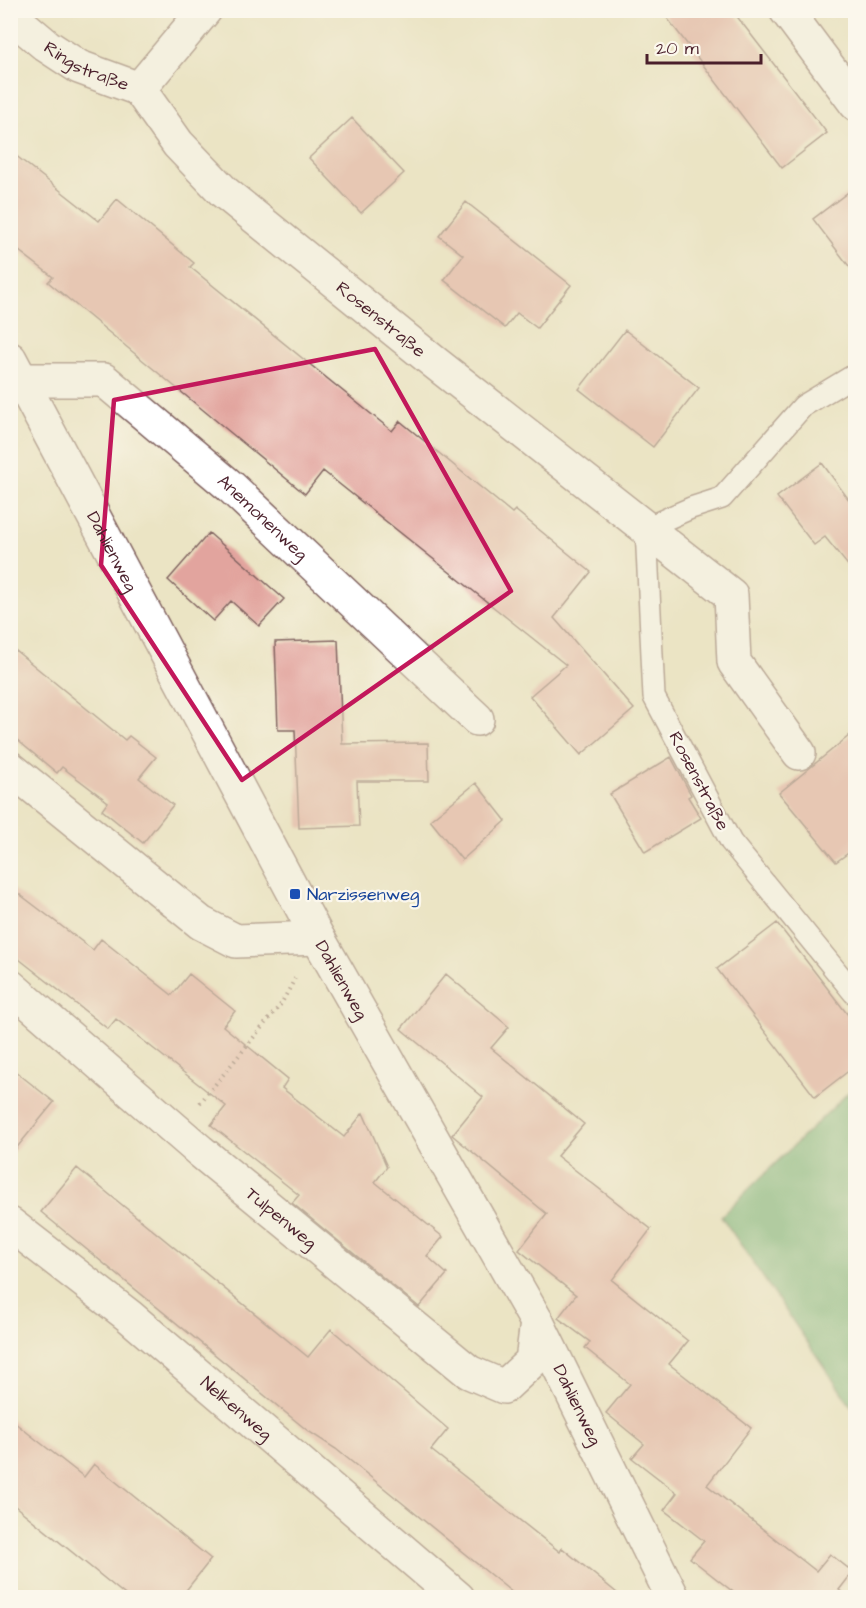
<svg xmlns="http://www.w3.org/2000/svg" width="866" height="1608" font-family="'Architects Daughter',sans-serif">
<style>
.forest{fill:#6aae73;stroke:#5a664f;stroke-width:1.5}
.building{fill:#e2a49e}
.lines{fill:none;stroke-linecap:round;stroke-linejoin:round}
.lane-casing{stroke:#826461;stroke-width:24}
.street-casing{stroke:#826461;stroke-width:36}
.path{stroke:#826461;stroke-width:4;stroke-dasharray:1.5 4.5;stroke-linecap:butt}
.lane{stroke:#fff;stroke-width:21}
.street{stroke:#fff;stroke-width:33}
.marked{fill:none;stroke:#c2185b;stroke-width:4.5;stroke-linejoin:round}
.transit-dot{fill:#1a4fb4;stroke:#fbf7ec;stroke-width:2}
.labels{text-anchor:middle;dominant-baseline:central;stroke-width:4.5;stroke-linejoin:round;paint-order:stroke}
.street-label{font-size:18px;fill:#4a1f2b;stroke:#fbf7ec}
.transit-label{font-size:18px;fill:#164399;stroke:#fbf7ec;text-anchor:start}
</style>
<rect width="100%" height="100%" fill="#fbf7ec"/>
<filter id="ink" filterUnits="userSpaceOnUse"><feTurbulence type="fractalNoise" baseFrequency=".0167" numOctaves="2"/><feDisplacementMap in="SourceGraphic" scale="12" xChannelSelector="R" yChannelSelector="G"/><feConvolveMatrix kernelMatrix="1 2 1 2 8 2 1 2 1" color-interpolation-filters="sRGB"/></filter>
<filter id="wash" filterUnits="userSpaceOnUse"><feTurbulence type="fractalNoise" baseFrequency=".008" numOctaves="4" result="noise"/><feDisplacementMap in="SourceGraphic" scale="24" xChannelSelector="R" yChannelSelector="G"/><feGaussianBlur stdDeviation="1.35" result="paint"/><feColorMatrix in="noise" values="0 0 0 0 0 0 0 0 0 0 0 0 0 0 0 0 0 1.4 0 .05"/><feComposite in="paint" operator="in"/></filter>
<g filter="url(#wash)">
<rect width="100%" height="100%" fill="#ebe4c4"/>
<!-- forest -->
<path class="forest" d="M855 1086V1412L721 1216Z"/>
<g id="blocks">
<!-- building -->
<path class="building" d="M661 10H732L827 133 782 168Z
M352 118 404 173 361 213 309 158Z
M10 151 99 221 117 199 194 263 190 267 392 431 400 421 512 513 515 510 591 572 554 618 634 709 581 755 530 696 566 665 323 471 305 494 48 282 53 277 10 244Z
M855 187V274L813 219Z
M466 202 571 285 537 328 517 313 505 328 444 280 463 255 439 236Z
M625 330 699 388 653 447 579 389Z
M822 463 855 508V574L825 537 814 545 777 497Z
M209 533 284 599 259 626 231 601 213 621 168 580Z
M338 640 342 744 428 743 429 781H357L359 826 299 828 295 730H278L275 642Z
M10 646 125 740 129 736 156 757 139 778 173 805 143 843 102 810 108 802 62 767 57 773 10 734Z
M855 731V848L836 862 779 793Z
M671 757 691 795 688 797 701 818 645 852 610 794Z
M476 783 506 821 462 860 430 820Z
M10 887 93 950 101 939 172 995 189 974 235 1011 223 1026 288 1079 282 1088 344 1137 363 1113 387 1167 375 1182 443 1237 427 1256 447 1274 419 1307 292 1203 299 1195 211 1125 226 1106 116 1019 108 1029 10 952Z
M777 923 855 1024V1066L815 1097 717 969Z
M446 974 509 1027 491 1048 584 1124 557 1156 651 1229 612 1280 688 1341 669 1364 751 1428 707 1485 816 1571 830 1554 853 1572 839 1590 849 1598H741L690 1558 704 1541 664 1510 677 1493 632 1458 644 1444 606 1413 630 1384 585 1348 590 1342 558 1318 576 1295 519 1250 547 1214 452 1135 483 1097 401 1029Z
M10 1067 54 1102 10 1156Z
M77 1168 308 1357 331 1329 448 1429 431 1450 560 1552 562 1548 623 1598H519L336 1449 308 1431 41 1212Z
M10 1419 84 1477 94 1464 211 1559 180 1598H129L10 1502Z"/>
</g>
</g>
<g filter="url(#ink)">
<use href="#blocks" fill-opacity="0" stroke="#826461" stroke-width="1.5"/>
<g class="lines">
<!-- lane casing -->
<g class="lane-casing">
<path id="lane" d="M854 993 731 842 654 697 646 528 691 508 722 498 803 406 856 374"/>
</g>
<!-- street casing -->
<g class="street-casing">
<g id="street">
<path d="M786 10 856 104"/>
<path id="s1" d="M10 15 47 46 79 67 139 89"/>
<path id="s2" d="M139 89 178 144 224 192 434 362 731 595 734 662 799 753"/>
<path d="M139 89 205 10"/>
<path id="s3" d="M10 359 318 938 537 1322 673 1598"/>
<path id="s4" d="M22 380H104L231 487 477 719"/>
<path d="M10 768 201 923 236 941 318 938"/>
<path id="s5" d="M10 986 200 1151 469 1372 504 1387 532 1361 537 1322"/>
<path id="s6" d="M10 1224 129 1316 458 1598"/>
</g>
</g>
<!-- path -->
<path class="path" d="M200 1103 281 1004 297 975"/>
<!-- lane -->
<use href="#lane" class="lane"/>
<!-- street -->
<use href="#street" class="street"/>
</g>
</g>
<!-- marked area -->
<path d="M0 0H866V1608H0ZM375 349 511 591 242 780 101 565 114 400Z" fill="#ebe4c4" fill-opacity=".55" fill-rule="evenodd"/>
<path class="marked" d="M375 349 511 591 242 780 101 565 114 400Z"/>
<!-- markers -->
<rect class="transit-dot" x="289" y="888" width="12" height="12" rx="3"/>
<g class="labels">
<!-- street labels -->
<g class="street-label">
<text stroke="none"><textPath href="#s1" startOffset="93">Ringstraße</textPath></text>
<text stroke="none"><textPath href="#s2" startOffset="336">Rosenstraße</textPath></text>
<text stroke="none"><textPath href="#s4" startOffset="292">Anemonenweg</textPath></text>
<text stroke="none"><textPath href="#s3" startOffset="218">Dahlienweg</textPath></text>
<text transform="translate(699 781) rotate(62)">Rosenstraße</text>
<text stroke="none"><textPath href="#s3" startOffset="704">Dahlienweg</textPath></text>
<text stroke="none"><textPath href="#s5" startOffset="357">Tulpenweg</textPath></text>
<text stroke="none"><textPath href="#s3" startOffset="1190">Dahlienweg</textPath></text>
<text stroke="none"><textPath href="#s6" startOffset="292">Nelkenweg</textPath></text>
</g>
<!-- transit labels -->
<g class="transit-label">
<text x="307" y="894">Narzissenweg</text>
</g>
</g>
<!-- margin -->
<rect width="866" height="1608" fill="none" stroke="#fbf7ec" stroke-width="36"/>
<!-- scale -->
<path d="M647 54v9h114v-9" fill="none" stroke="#4a1f2b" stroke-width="3"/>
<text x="656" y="54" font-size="18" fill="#4a1f2b" stroke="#fbf7ec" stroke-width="4.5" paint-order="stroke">20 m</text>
</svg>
